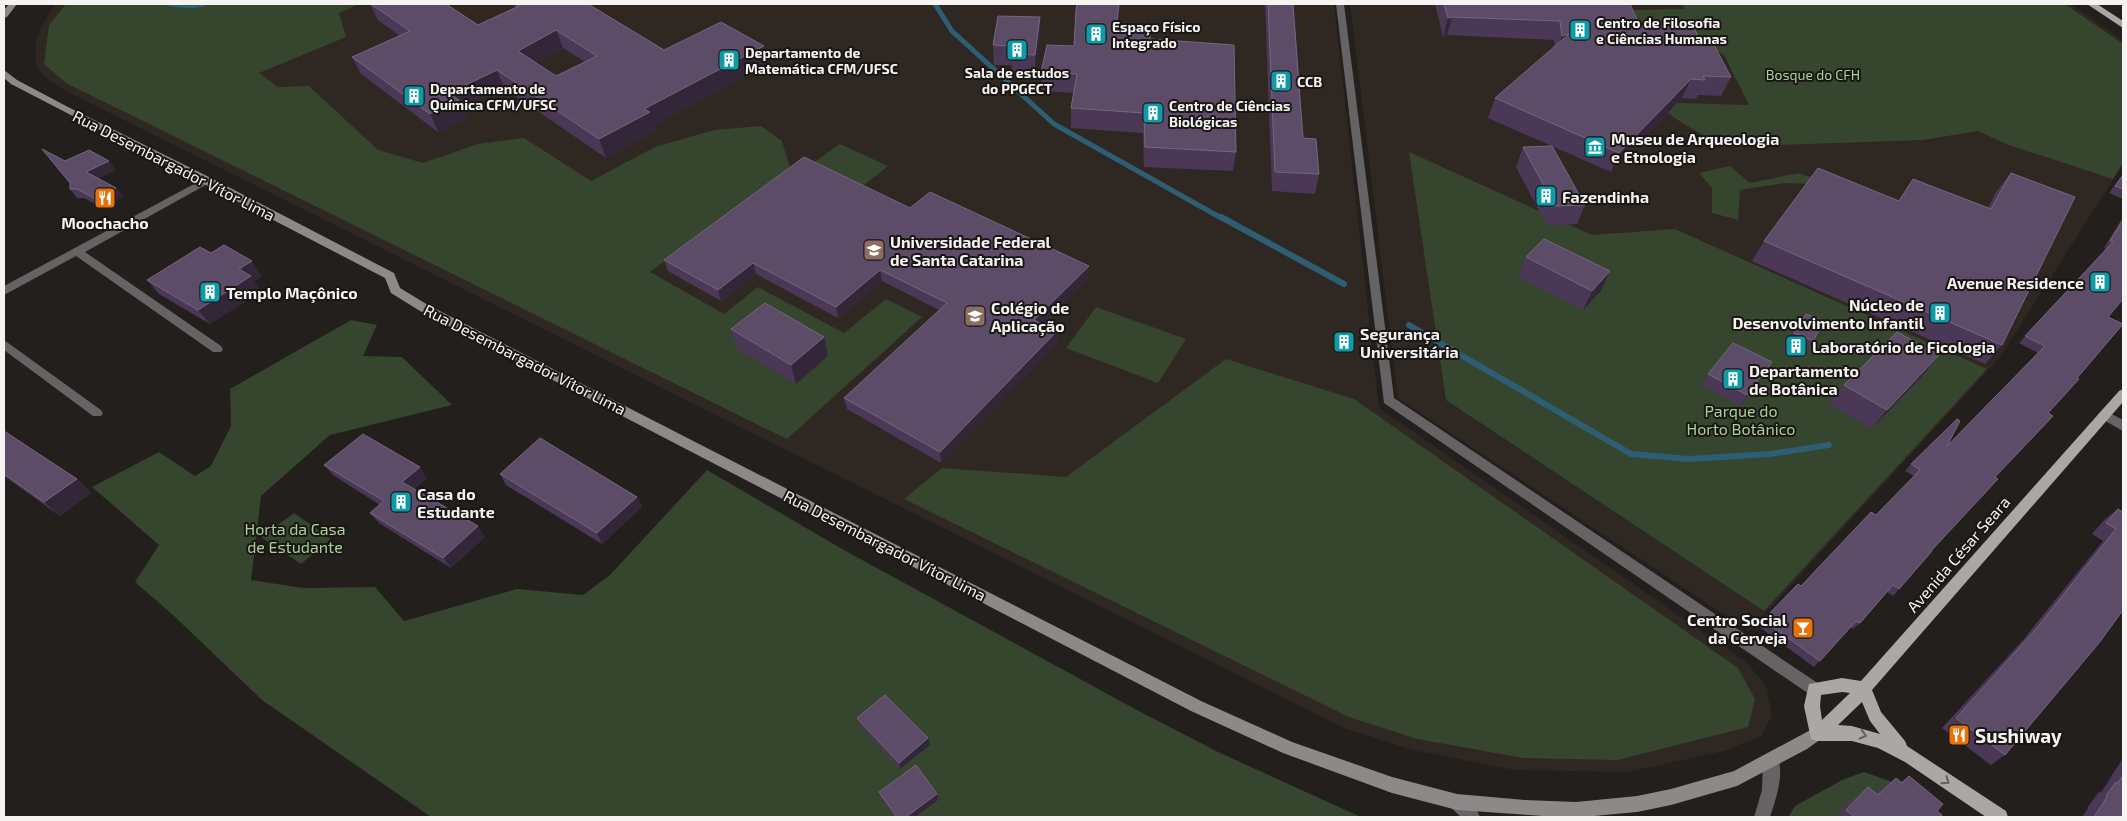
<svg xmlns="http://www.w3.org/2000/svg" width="2127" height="821" font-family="'Exo 2',sans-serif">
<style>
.built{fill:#2f2822}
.green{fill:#36452d}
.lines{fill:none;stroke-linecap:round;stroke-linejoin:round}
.stream-far1{stroke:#2d5e73;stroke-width:5}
.stream{stroke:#2d5e73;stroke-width:6}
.street{fill:#656363;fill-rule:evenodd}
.secondary{fill:#8c8989;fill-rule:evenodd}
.primary{fill:#aaa7a6;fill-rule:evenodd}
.wall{fill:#4b3857;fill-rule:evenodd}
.shaded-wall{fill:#332639}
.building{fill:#5d4c68;stroke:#75677d;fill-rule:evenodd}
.oneway{stroke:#625e5d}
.labels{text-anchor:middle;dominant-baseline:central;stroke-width:4;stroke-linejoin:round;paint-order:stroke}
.far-poi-label{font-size:14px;font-weight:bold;fill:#f6f4f3;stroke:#191614;text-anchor:start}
.far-park-label{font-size:14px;fill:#abd194;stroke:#191614}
.poi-label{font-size:16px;font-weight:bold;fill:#f6f4f3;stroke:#191614;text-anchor:start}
.street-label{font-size:16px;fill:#f6f4f3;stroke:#191614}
.park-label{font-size:16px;fill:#abd194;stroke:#191614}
.near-poi-label{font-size:19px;font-weight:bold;fill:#f6f4f3;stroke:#191614;text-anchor:start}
</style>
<rect width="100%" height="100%" fill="#221f1d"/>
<!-- built -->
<path class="built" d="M55 4H1334L1379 408 1746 662 1766 686 1772 716 1761 736 1724 751 1628 772 1515 770 1412 750 1344 728 70 93 49 80 36 67V44L42 25Z
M1350 4H2071L2123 41V164L2000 357 1749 631 1398 398Z"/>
<!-- green -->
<path class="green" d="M66 4H359L339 13 346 37 259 73 278 87 309 86 378 150 423 163 478 144 524 138 591 181 655 147 714 130 761 126 782 141 790 168 650 272 724 314 758 287 844 333 886 299 922 317 787 439 66 83 44 64 49 25Z
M1682 4H2065L2123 44V163L2113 179 2006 144 1978 131 1923 140 1724 147 1684 124 1651 102 1749 105 1724 55 1697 38 1638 36 1634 10 1685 9Z
M840 144 888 166 859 189 810 165Z
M1409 152 1592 235 1675 229 1987 369 1764 611 1446 400Z
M1730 166 1750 183 1798 173 1810 177V184L1785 183 1740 190 1738 220 1712 213V188L1699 173Z
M1096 307 1186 339 1158 383 1066 348Z
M351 320 377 325 363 356 402 357 452 405 330 435 261 496 251 580 303 588 375 587 404 621 517 589 583 595 610 575 707 470 842 549 1135 709 1218 752 1361 817H431L262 700 174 616 135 582 159 545 92 487 159 452 195 476 211 466 231 426 230 389Z
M1226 359 1354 399 1738 668 1755 699 1748 727 1618 760 1523 758 1417 739 1349 717 904 499 942 468 1066 477Z
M294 513 331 539 301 564 261 537Z
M1864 772 1895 783 1835 817H1788L1795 806 1842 780Z"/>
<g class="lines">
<!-- stream-far1 -->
<path class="stream-far1" d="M171 4 193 6 203 4
M935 4 952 31 1054 124 1223 219"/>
<!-- stream -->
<path class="stream" d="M1221 217 1344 284
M1409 325 1631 454 1688 459 1770 454 1829 445"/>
<!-- street -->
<path class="street" d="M1336 4H1344L1394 398 1819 684 1822 689 1819 694 1814 696 1809 694 1384 403Z
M207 177 211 178 212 180 211 182 85 252 221 346 223 349 221 352H213L76 256 4 295V286Z
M4 340 101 410 103 413 101 416H93L4 350Z
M2104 410 2123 420V431L2100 418 2098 415 2100 412Z
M1771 752 1777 755C1785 773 1776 799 1770 817H1754L1762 790 1763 760 1765 755Z
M1457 794C1466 798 1477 808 1480 817H1461L1451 808 1449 802 1451 796Z"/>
<!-- secondary -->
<path class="secondary" d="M9 4H17L7 17 4 18V10Z
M4 70 17 80 68 107 211 178 394 273 400 288 428 305 1201 701 1292 742 1392 777 1457 794 1525 800 1576 802 1637 796 1671 789 1734 771 1816 727 1821 729 1824 734 1821 739 1807 749 1737 786 1671 805 1637 812 1583 817H1558L1457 810 1392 793 1283 753 1191 711 420 311 391 293 385 278 11 84 4 78Z"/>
<!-- primary -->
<path class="primary" d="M2087 4H2097L2123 21V28Z
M2123 389V402L1872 690 1881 712 1905 741 1907 746 2006 811 2008 817H1986L1905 762 1878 748 1852 741H1816L1811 739 1804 706 1809 684 1842 678 1861 681 2119 391ZM1842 692 1850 693 1822 720 1820 706 1821 695ZM1862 702 1870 721 1880 734 1852 726 1838 725Z"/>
</g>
<!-- wall -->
<path class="wall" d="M370 4H446L478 25 515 8 514 4H588L664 50 768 64 654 125 656 130 606 158 504 88 463 108 468 118 438 132 361 74 352 57 400 36 378 20ZM563 48 585 62 556 76 536 63Z
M1077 4H1120L1117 30 1150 39 1236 152 1233 171 1144 167 1143 133 1071 128V108L1074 93 1042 91 1041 72 1074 46Z
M1265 4H1293L1303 138 1319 174 1315 194 1272 191Z
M1435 4H1630L1640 26 1702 43 1731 77 1721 96 1698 95 1696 99 1682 98 1611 172 1488 118 1495 98 1555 47 1554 40 1447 35 1443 37Z
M1040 36 1035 74H1012V65H994L993 45Z
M1523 147 1585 205 1577 224 1547 226 1516 167Z
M116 170 98 178 116 188 123 196 103 208 84 198H77L70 189V183Z
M2011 173 2002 345 1985 364 1752 261 1764 241 1899 200 1913 179 1988 208 1996 192Z
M2123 174V199L2109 193Z
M910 208 1089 277 1042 324 1057 331V343L941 463 847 409 844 398 939 310 882 281 838 318 756 274 721 301 668 271 664 260Z
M2123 217V299L2108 317 2048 413 1995 477 1931 551 1899 589 1893 596 1887 592 1860 623 1853 629 1850 627 1814 667 1758 626 1763 620 1801 586 1876 515 1914 476 1905 471 1911 464 1947 446 2038 353 2019 343 2106 249 2104 248Z
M211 253 262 276 254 281 261 291 210 324 159 294 147 280Z
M1526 257 1610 271 1601 291 1583 310 1518 277Z
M1806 314 1813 341 1800 360 1781 352Z
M731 329 824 337 828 356 796 384 737 349Z
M1939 355 1923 375 1871 429 1829 404 1844 385Z
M1772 362 1740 406 1701 385 1708 374Z
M4 431 77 479 91 493 60 516 4 476Z
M324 465 427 478 414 489 485 537 451 568 379 523 370 513 380 505 333 475Z
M500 474 637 497 642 507 602 544 506 485Z
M2118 509 2121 511 2123 509V610L2005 755 1991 765 1942 728 2023 640 2103 541 2092 534 2104 520Z
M857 718 928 738 930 745 900 769 859 724Z
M2123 758V817H2082L2088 809 2087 808 2098 793 2102 791Z
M1909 776 1937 811 1940 817H1835L1849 802 1868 787 1876 793 1896 778 1901 782Z
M879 792 937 794 938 800 915 817H895L881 798Z"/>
<!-- shaded-wall -->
<path class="shaded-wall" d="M1119 4H1120L1115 49 1116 30Z
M1040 17V36L1035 74V55Z
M1452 17 1447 35 1443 37 1448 18Z
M556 30 563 48 525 69 518 51Z
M1569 34 1555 55 1562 36Z
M764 46 768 64 654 125 656 130 606 158 599 139 644 109Z
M497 70 504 88 463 108 468 118 438 132 430 114 449 93Z
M1691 79 1682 98 1611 172 1619 153Z
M109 161 116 170 92 180 86 172Z
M116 188 123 196 103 208 96 199Z
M252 261 262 276 254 281 261 291 210 324 198 310 239 269Z
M753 263 756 274 721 301 718 290Z
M1089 266V277L1035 331 1034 320Z
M880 270 882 281 838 318 836 307Z
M1610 271 1601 291 1583 310 1592 291Z
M1057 331V343L941 463 940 452Z
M824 337 828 356 796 384 791 365Z
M1939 355 1923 375 1871 429 1887 410Z
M1772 362 1740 406 1747 395Z
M420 467 427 478 410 492 402 482Z
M77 479 91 493 60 516 44 502Z
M637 497 642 507 602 544 597 533Z
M478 526 485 537 451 568 443 558Z
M928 738 930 745 900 769 899 763Z
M937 794 938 800 915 817H906Z"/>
<!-- building -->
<path class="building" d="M371 4H446L478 25 519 6 515 4H588L664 50 721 22 764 46 644 109 650 112 599 139 497 70 449 93 459 100 430 114 352 57 410 31ZM556 30 597 56 556 76 518 51Z
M1077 4H1119L1116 30 1150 31V39L1234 45 1236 152 1145 147 1144 113 1071 108 1077 74 1041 72 1047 45 1074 46 1076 9Z
M1268 4H1293L1303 138 1316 139 1319 174 1275 172Z
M1444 4H1630L1640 26 1694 28 1702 43H1713L1731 77 1703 76 1705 80 1691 79 1619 153 1495 98 1569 34 1562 36 1560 21 1452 17 1448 18Z
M998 16 1040 17 1035 55 1012 54 1013 46 993 45Z
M1552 146 1585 205 1555 206 1523 147Z
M42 149 65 161 89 150 109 161 86 172 116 188 96 199 77 189H70V183Z
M804 157 910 208 930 192 1089 266 1034 320 1057 331 940 452 844 398 947 303 880 270 836 307 753 263 718 290 664 260Z
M1818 168 1899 201 1913 179 1991 209 2011 173 2075 197 2002 345 1764 241Z
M2123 175V189L2115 186Z
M2123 220V299L2108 317 2123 324 2077 378 2079 379 2048 413 2053 416 1995 477 1998 479 1931 551H1932L1899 589 1893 585 1860 623 1856 621 1820 661 1763 620 1798 584 1801 586 1871 512 1876 515 1920 470 1911 464 1957 419 1960 421 1947 446 2045 346 2025 336 2113 242 2110 241Z
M1544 239 1610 271 1592 291 1526 257Z
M224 245 252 261 239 269 251 276 198 310 147 280 200 247 211 253Z
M765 303 824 337 791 365 731 329Z
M1806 314 1824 321 1813 341 1794 333Z
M1897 332 1939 355 1887 410 1844 385Z
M1733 343 1772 362 1747 395 1708 374Z
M4 431 77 479 44 502 4 474Z
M363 434 420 467 402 482 478 526 443 558 370 513 384 501 324 465Z
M540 438 637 497 597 533 500 474Z
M2118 509 2123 512V610L2099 643 2005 755 1956 718 2036 629 2116 529 2106 523Z
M885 695 928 738 899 763 857 718Z
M916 765 937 794 906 817H897L879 792Z
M2123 775V817H2094L2107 797 2106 796 2116 782 2118 783Z
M1909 776 1943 804 1937 811 1942 815 1940 817H1855L1846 810 1868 787 1878 795 1896 778 1902 783Z"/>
<!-- one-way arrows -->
<defs><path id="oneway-chevron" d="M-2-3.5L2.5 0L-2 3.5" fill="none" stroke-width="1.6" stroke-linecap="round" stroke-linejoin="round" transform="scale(1.25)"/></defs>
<g class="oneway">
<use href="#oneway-chevron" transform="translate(1863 735) rotate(14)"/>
<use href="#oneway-chevron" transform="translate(1946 781) rotate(34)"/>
</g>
<!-- icons -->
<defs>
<g id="building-square" transform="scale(1.125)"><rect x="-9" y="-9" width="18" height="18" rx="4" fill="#0f9aa8" stroke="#191614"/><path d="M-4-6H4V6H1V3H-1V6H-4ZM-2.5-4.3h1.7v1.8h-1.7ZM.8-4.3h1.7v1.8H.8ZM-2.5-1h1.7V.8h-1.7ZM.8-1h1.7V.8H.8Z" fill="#fff"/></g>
<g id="museum-square" transform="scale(1.125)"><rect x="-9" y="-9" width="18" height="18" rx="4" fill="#0f9aa8" stroke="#191614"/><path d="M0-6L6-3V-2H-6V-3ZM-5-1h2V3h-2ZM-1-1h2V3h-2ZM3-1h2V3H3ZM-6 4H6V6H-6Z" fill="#fff"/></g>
<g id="restaurant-square" transform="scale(1.125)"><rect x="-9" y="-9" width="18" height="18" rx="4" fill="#e8710a" stroke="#191614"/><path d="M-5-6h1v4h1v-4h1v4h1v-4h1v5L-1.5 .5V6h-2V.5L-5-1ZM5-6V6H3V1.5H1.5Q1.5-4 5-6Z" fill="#fff"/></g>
<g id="university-square" transform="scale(1.125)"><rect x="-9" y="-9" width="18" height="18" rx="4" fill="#8d6e63" stroke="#191614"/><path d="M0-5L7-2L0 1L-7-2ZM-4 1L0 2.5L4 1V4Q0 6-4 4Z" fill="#fff"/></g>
<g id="school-square" transform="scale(1.125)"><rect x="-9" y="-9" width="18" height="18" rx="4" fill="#8d6e63" stroke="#191614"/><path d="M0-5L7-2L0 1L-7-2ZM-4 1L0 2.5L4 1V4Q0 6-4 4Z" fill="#fff"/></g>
<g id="bar-square" transform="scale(1.125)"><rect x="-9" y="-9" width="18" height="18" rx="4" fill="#e8710a" stroke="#191614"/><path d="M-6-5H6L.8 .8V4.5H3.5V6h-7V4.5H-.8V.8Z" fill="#fff"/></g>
</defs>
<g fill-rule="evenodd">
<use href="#building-square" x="1580" y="30"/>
<use href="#building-square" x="1096" y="34"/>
<use href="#building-square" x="1017" y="50"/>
<use href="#building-square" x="729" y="60"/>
<use href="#building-square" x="1281" y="81"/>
<use href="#building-square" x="414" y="96"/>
<use href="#building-square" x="1153" y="113"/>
<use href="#museum-square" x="1595" y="147"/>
<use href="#building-square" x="1546" y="196"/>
<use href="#restaurant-square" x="105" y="198"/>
<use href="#university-square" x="874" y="250"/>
<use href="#building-square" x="2100" y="282"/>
<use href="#building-square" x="210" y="292"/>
<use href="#building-square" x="1940" y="313"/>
<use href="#school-square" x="975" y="316"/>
<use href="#building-square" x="1344" y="342"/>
<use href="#building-square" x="1796" y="346"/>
<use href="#building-square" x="1733" y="379"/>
<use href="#building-square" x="401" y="502"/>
<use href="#bar-square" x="1803" y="628"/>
<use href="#restaurant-square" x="1959" y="735"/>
</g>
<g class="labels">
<!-- far-poi labels -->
<g class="far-poi-label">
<text x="1596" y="22">Centro de Filosofia<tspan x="1596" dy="16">e Ciências Humanas</tspan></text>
<text x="1112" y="26">Espaço Físico<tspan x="1112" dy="16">Integrado</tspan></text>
<text x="745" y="52">Departamento de<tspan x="745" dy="16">Matemática CFM/UFSC</tspan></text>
<text x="1017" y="72" text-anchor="middle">Sala de estudos<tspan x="1017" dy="16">do PPGECT</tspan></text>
<text x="1297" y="81">CCB</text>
<text x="430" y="88">Departamento de<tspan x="430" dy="16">Química CFM/UFSC</tspan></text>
<text x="1169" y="105">Centro de Ciências<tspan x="1169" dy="16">Biológicas</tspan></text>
</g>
<!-- far-park labels -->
<g class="far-park-label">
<text x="1813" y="74">Bosque do CFH</text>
</g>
<!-- poi labels -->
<g class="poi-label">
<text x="1611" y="138">Museu de Arqueologia<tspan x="1611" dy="18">e Etnologia</tspan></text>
<text x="1562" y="196">Fazendinha</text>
<text x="105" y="222" text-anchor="middle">Moochacho</text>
<text x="890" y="241">Universidade Federal<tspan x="890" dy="18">de Santa Catarina</tspan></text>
<text x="2084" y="282" text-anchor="end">Avenue Residence</text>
<text x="226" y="292">Templo Maçônico</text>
<text x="1924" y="304" text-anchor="end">Núcleo de<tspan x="1924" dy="18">Desenvolvimento Infantil</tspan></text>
<text x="991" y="307">Colégio de<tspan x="991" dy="18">Aplicação</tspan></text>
<text x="1360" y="333">Segurança<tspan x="1360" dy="18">Universitária</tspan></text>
<text x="1812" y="346">Laboratório de Ficologia</text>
<text x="1749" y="370">Departamento<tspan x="1749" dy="18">de Botânica</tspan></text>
<text x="417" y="493">Casa do<tspan x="417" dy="18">Estudante</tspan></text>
<text x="1787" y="619" text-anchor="end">Centro Social<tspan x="1787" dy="18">da Cerveja</tspan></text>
</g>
<!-- street labels -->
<g class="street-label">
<text transform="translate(174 165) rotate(27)">Rua Desembargador Vítor Lima</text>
<text transform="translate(525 359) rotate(27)">Rua Desembargador Vítor Lima</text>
<text transform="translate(885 545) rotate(27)">Rua Desembargador Vítor Lima</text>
<text transform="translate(1958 554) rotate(-49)">Avenida César Seara</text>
</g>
<!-- park labels -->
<g class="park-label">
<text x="1741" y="410">Parque do<tspan x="1741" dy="18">Horto Botânico</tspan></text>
<text x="295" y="528">Horta da Casa<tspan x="295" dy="18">de Estudante</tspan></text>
</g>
<!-- near-poi labels -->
<g class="near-poi-label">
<text x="1975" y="735">Sushiway</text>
</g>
</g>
<!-- border -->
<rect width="2127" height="821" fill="none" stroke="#f6f4f3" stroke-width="10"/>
</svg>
